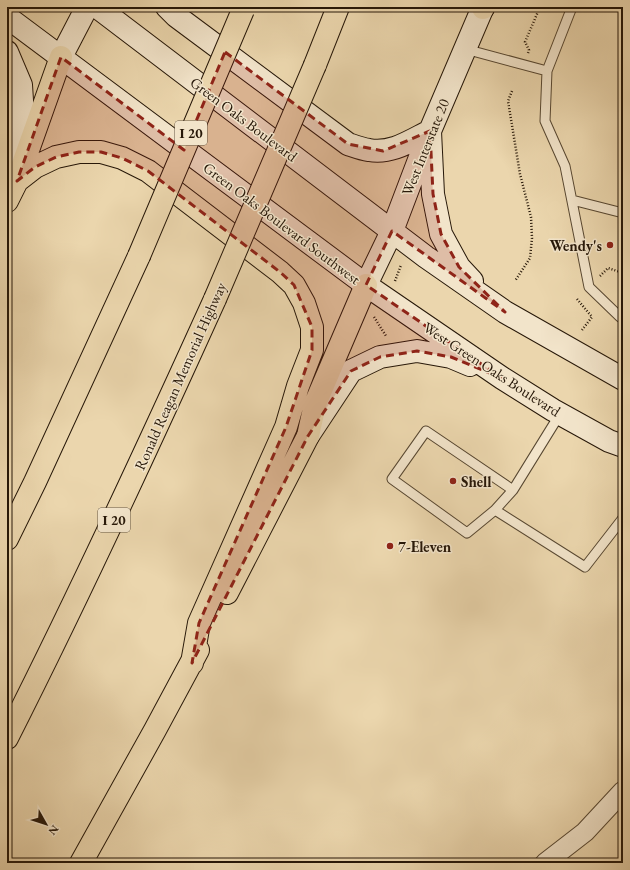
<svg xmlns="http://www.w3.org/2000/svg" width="630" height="870" font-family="'EB Garamond',serif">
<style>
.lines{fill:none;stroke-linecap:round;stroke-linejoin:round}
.service-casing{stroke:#574731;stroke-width:11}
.minor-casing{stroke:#574731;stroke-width:21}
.secondary-casing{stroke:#261708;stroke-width:24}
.motorway-casing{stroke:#261708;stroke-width:24}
.path{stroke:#261708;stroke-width:2.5;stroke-dasharray:1 2;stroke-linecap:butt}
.service{stroke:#f2e4ca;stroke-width:9}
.minor{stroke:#f2e4ca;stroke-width:19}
.secondary{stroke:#f2e4ca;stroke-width:22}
.motorway{stroke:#ebd6ad;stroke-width:22}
.motorway-bridge-casing{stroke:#261708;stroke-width:24;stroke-linecap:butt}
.motorway-bridge{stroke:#ebd6ad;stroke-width:22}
.marked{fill:#8f2418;fill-opacity:0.2;stroke:#8f2418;stroke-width:3;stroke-dasharray:8 5;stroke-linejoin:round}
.poi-dot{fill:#8f2418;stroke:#f2e4ca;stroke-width:1.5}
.labels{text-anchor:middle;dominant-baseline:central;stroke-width:3;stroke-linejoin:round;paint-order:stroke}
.shield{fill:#f2e4ca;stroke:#635442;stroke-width:1}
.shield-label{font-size:14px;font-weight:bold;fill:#261708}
.street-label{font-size:15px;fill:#261708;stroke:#f2e4ca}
.poi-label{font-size:15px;font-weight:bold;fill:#261708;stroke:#f2e4ca;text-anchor:start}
</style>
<rect width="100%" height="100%" fill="#ebd6ad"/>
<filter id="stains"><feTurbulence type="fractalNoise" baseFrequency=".005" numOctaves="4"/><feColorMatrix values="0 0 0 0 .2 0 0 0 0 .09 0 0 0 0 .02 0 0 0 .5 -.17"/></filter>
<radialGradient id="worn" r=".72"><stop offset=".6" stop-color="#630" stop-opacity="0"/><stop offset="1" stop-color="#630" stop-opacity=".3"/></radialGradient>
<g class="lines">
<!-- service casing -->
<g class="service-casing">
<path id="service" d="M572 7 547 71 545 121 565 166 589 287 620 317H623
M465 49 547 71
M572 200 623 213
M560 414 513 490 495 510 585 567 623 518
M495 510 467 533 392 479 426 431 513 490"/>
</g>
<!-- minor casing -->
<g class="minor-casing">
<path id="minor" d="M545 863 585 832 623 791"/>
</g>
<!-- secondary casing -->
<g class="secondary-casing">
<path id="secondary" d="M97 7 426 257 505 312 623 379
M167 7 176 16 348 144C354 146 362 149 369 150 392 154 410 141 430 131L433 194 441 234 459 267 472 281
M7 17 366 285 502 378 553 410 609 441 623 446
M7 52 21 85 23 116 18 167
M61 57 87 7
M366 285 392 231 430 131 483 7
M308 436 351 371 380 357 417 351 451 357 470 365"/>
</g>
<!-- motorway casing -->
<g class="motorway-casing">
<path id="motorway" d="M483 8V7
M315 65 338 7
M17 181 35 167 56 157 79 152H101L122 158 148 171 280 272 294 285 304 303 312 327V350L298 386 286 427 199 623 192 663
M7 201 17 181 61 57
M7 539 35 482 139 256
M227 593 308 436 315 404 366 285
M7 738C80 594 148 447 215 299
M81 863 155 730 198 650"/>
</g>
<!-- path -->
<path class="path" d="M528 53 529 50 525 42 540 7
M512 91 508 101 520 174 531 217 532 238 530 258 515 281
M600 276 608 268 623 273
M395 281 401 265
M577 299 592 317 582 330
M374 317 386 336"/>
<!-- service -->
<use href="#service" class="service"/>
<!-- minor -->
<use href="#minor" class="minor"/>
<!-- secondary -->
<use href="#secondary" class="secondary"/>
<!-- motorway -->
<use href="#motorway" class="motorway"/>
<!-- motorway-bridge casing -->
<g class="motorway-bridge-casing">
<path id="motorway-bridge" d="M139 256 243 10
M215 299 315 65"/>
</g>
<!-- motorway-bridge -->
<use href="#motorway-bridge" class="motorway-bridge"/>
</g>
<!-- marked area -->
<path class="marked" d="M225 52 348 144 383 151 430 131 433 194 441 234 459 267 505 312 392 231 366 285 502 378 451 357 417 351 380 357 351 371 308 436 192 663 199 623 286 427 312 350V327L294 285 280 272 148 171 122 158 101 152H79L56 157 35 167 17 181 61 57 184 150Z"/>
<!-- markers -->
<g class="poi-dot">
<circle cx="610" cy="245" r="4"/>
<circle cx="453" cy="481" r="4"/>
<circle cx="390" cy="546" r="4"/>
</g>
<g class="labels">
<!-- shield labels -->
<g class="shield">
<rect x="175" y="121" width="32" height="24" rx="3"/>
<rect x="98" y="508" width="32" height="24" rx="3"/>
</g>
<g class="shield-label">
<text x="191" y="133">I 20</text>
<text x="114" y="520">I 20</text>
</g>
<!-- street labels -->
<g class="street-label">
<text transform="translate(244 119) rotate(37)">Green Oaks Boulevard</text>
<text transform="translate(425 147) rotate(-68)">West Interstate 20</text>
<text transform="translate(282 223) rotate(37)">Green Oaks Boulevard Southwest</text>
<text transform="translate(492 369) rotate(33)">West Green Oaks Boulevard</text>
<text transform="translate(180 376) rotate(-66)">Ronald Reagan Memorial Highway</text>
</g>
<!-- poi labels -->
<g class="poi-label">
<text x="602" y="245" text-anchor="end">Wendy's</text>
<text x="461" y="481">Shell</text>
<text x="398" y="546">7-Eleven</text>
</g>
</g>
<!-- margin -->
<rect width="630" height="870" fill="none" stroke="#ebd6ad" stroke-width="24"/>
<rect x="8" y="8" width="614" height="854" fill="none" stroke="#261708" stroke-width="2"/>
<rect x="12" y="12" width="606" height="846" fill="none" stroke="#261708"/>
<!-- north arrow -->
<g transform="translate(46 824) rotate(129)" stroke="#f2e4ca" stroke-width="3" paint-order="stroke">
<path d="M0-3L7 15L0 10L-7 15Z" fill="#261708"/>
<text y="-6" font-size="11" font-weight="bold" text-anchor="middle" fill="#261708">N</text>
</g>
<rect width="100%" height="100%" filter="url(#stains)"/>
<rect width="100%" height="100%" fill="url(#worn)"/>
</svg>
